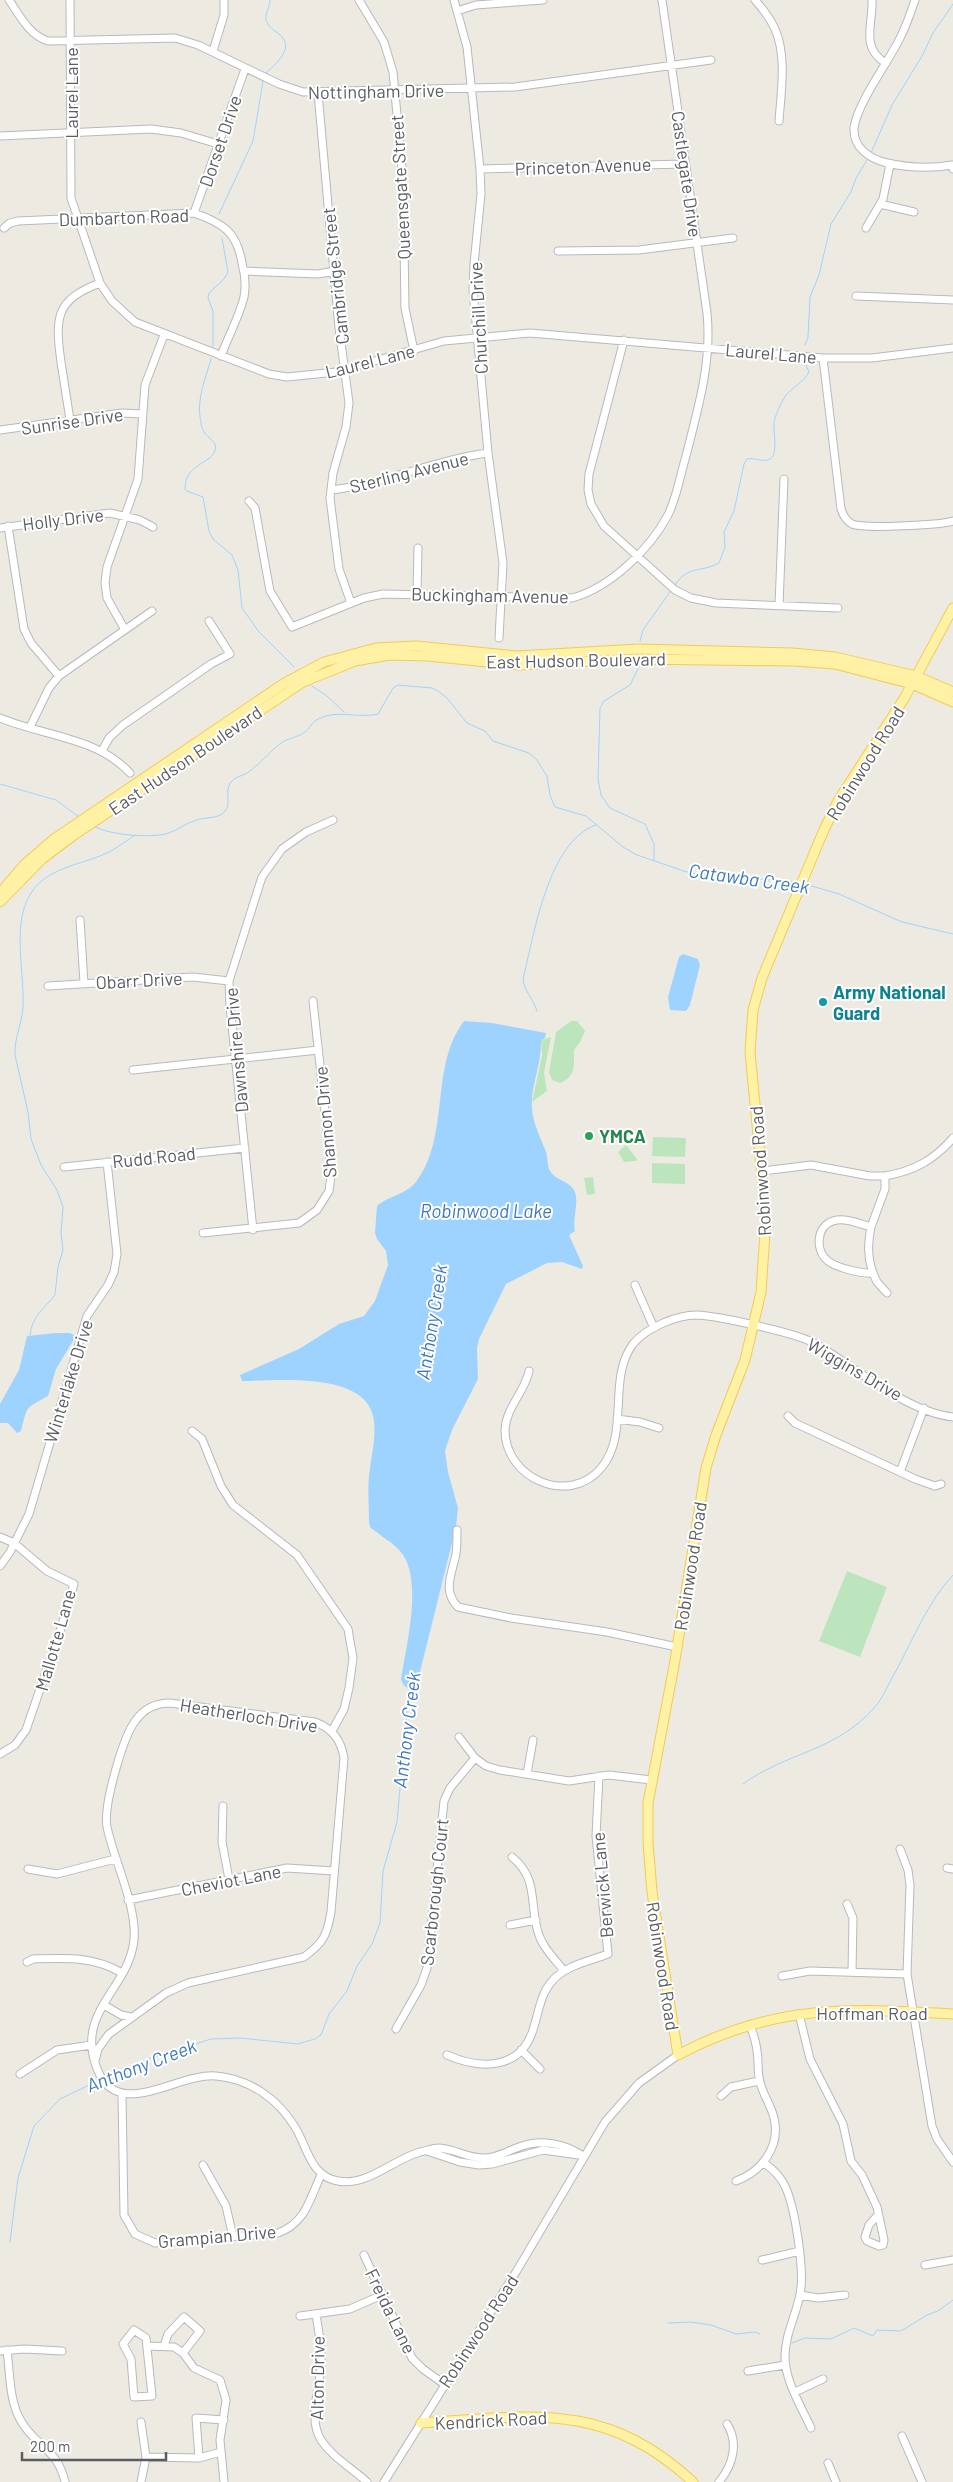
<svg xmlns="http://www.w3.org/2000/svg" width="953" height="2482" font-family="Barlow,sans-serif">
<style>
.green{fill:#bde5bd}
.water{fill:#9fd3ff}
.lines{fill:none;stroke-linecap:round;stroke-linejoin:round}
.stream{stroke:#9fd3ff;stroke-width:1}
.minor-casing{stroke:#b7b9be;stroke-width:9}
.major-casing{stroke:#f3ca54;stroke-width:11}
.minor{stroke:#fff;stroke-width:7}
.major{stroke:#fff2a4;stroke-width:9}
.culture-dot{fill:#0f9aa8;stroke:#fff;stroke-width:2}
.leisure-dot{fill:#2e9e5b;stroke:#fff;stroke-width:2}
.labels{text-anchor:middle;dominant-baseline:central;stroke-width:4;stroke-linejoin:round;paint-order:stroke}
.street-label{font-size:18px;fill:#5a5d62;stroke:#fff}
.culture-label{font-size:18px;font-weight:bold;fill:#0d838f;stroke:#fff;text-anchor:start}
.leisure-label{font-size:18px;font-weight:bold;fill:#27864d;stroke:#fff;text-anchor:start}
.water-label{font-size:19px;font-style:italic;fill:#3e79bb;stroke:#fff}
</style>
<rect width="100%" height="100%" fill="#edebe1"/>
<!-- green -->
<path class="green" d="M571 1021H577L585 1031 580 1042 574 1050C574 1065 576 1077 560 1083L552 1080 549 1072 556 1032Z
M551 1037 544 1073 547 1091 532 1102 542 1055 541 1040Z
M653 1137 686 1138 685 1157 652 1156Z
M626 1145 637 1159 636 1161 624 1162 618 1152Z
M652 1163 685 1164V1184L652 1183Z
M593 1177 595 1194 587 1195 584 1178Z
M847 1571 887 1587 860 1657 819 1641Z"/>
<!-- water -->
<path class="water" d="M683 954 698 959 700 965 690 1005 686 1011 670 1010 668 997 679 957Z
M464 1021 492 1023 546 1033 545 1038 541 1040C542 1065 530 1087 532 1109 533 1124 541 1138 546 1152 548 1158 547 1166 550 1171 556 1181 568 1180 574 1190 580 1201 572 1218 575 1231L569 1235 583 1266 582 1269 562 1262 547 1263 506 1284 479 1339 477 1348 478 1379 452 1430 445 1451 448 1472 458 1508 456 1527 416 1688C409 1692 402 1685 401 1679 406 1646 424 1578 400 1551 392 1542 379 1535 370 1527L369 1522C369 1504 367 1486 370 1469 372 1452 377 1432 373 1416 363 1371 275 1381 242 1381L240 1375 299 1349 339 1324 364 1316 375 1301 388 1265 386 1251 377 1239 375 1233 377 1206C388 1196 405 1195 416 1182 451 1136 429 1067 464 1021Z
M56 1333H70L76 1336 56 1369 48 1396C25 1409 28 1404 21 1431L17 1433 8 1423H0V1404L19 1370 27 1336Z"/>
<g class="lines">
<!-- stream -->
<path class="stream" d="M266 73C276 64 296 47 279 34 274 30 268 27 266 20 265 13 270 7 270 0
M871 153 892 105 922 56 933 33 953 4
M219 214 253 141 263 81
M805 345 808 337 810 297 819 275 831 224 851 192 856 178 867 160
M213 347V311L208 298 209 293 224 279 228 272 222 238
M211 359C206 377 197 398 200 417 201 421 201 428 204 432 208 439 218 441 215 450 212 464 185 463 185 489L187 491 203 497 209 531 213 539 232 555 238 570 242 608 259 632 294 667
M675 585C688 565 700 573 719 563L725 547 724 532 734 511 744 464 747 459C753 457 764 463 770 459 780 452 771 429 775 418 778 410 782 400 787 394 795 386 803 382 809 372L806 365
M640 641 643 630 670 592
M640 665 630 685 604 701 600 708 598 779 601 795 610 808 645 824 654 844V860
M312 686 327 696 344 712
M0 784 56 800 79 817
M95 827C111 835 148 838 166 834 177 831 185 823 197 820 205 817 214 819 222 814 234 805 223 792 231 782 236 776 244 776 250 771 261 763 270 751 281 743 288 738 299 737 305 732 309 729 311 724 315 721 334 708 358 719 378 714L393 688 398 685 432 688 438 691 447 698 467 723 485 731 493 741 529 753 536 759 547 776 550 795 555 807 586 816 623 847 637 855 687 872 701 875 799 882
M805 884 839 894 902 922 953 934
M537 1011C533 998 524 991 523 979 534 935 548 841 596 825
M30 1335C32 1316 44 1309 55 1295L58 1267 63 1250 61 1233 63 1207 57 1190 41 1165 31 1139 28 1112 15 1055C14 1039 22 1023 23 1007 25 962 4 900 52 874 70 864 91 861 109 852 118 847 127 841 135 835
M743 1784C787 1752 835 1752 874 1708 884 1697 889 1682 897 1669 914 1637 928 1602 953 1575
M106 2078 148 2059 211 2039 240 2038 298 2044 315 2039 321 2035 329 2014 347 1991 357 1966 372 1944 380 1923 383 1871 397 1822 409 1688
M10 2242 18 2178 34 2126 60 2099 100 2080
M668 2323 691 2322 711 2325 736 2334 755 2332 760 2334
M792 2343 805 2338 831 2339 854 2328 873 2336 877 2330 901 2331 927 2315 938 2311 953 2300"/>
<!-- minor casing -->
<g class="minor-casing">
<path id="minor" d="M9 0C20 16 29 35 48 41L175 38 198 45 279 84 303 92 515 87 711 60
M70 0 71 198 100 283 112 301 135 322 269 374 287 377 336 372 444 341 530 333 823 358H872L953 348
M359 0 384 42 393 72 403 179 405 308 414 351
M454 0 467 47 480 169 481 194 474 264 473 290 488 453 503 563 499 638
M755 0C763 9 770 18 775 29 787 56 781 92 779 121
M872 0C873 25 860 48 886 63
M915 0C911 12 907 24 901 36 890 60 857 103 854 128 853 148 870 159 887 163 910 168 929 169 952 165L953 169
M457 11 476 5 543 0
M213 51 224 15V0
M318 93 339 328 349 403 346 427 333 473 330 498 339 569 351 603
M0 136 151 129 181 133 218 144
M480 169 685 164
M880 204 914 212
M194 213 245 69
M4 228 10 223 18 221 194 213C223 223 237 232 242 263 245 274 246 286 244 297 239 317 228 337 221 356
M866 228 883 199 890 164
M558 251 639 250 733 238
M244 271 318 274 335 271
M856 296 953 300
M624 340 589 474 588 490 591 504 604 526 675 590 691 598 716 603 838 608
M823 358 841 509C843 515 846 521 852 524 864 529 939 525 953 521
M70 420C67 401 64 381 61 362 55 318 55 300 100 283
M0 430 122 413 143 414
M331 490C385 484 434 460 488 453
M249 501 255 508 270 591 292 627 364 598 383 594 572 598C610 588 650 549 668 515 677 497 680 476 686 456 698 408 712 363 707 313L662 0
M8 526 24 629 31 643 59 676
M0 528 110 513 140 520 153 527
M417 594 418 548
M779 605 784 479
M125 630 107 598 105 583 107 567 138 479 145 385 164 335
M0 718C43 736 97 737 130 773
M30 727 49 688 59 676 152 611
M102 751 109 738 123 725 211 664 230 654 209 621
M80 920 84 983
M48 986 193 977 229 981
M133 1070 318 1050
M64 1167 245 1148
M763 1171 811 1165 870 1176H885V1189L871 1227C860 1224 845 1217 833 1221 816 1226 815 1251 828 1261 837 1268 862 1274 873 1273 867 1256 868 1243 871 1227
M885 1176C914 1171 934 1160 953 1138
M253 1230 230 1006 229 981 262 877 282 849 306 832 333 820
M203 1233 299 1223 317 1210 329 1191 331 1176 328 1139 313 1001
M873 1273 877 1282 887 1293
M635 1285 654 1328
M529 1371C525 1392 506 1407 505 1430 505 1479 570 1507 602 1467 630 1432 607 1379 633 1344 646 1328 676 1315 697 1315 718 1316 797 1333 814 1343 854 1366 906 1412 953 1417
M788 1416 795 1423 915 1479 935 1486 941 1484
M617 1419 640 1422 659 1428
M192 1431 202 1439 221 1486 233 1505 297 1555 348 1629 353 1658 349 1688 344 1709 332 1731
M900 1472 924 1408
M457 1530C457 1538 457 1547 456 1554 452 1574 442 1591 458 1607L511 1618 607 1632 677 1647
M0 1537 14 1543 47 1571 74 1584 61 1628 26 1730 15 1745 0 1754
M0 1566 10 1552 29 1514 87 1316 108 1285 114 1272 117 1254 107 1162
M459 1737 475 1758 486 1766 500 1770 569 1781 609 1775 651 1780
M527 1774 533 1740
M223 1806 222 1842 229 1879
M900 1849 908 1870 910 1885 907 1974 932 2126 937 2139 953 2162
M512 1857C539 1879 529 1903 538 1932 542 1947 555 1959 564 1971
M947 1868 953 1869
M28 1869 57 1874 115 1859
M128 1900 287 1868 334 1871
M847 1904 853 1918 852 1972
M510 1925 536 1920
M27 1962 33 1959C65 1958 93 1956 122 1973
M782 1976 810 1971 907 1974
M104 2005 121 2015 131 2017
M799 2014 810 2059 843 2124 851 2161 862 2175 877 2207 884 2240 883 2245 879 2246 867 2241 865 2237 869 2225 878 2215
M396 2029 421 1985 427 1968 444 1801 450 1788 475 1758
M521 2050 540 2069
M447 2055C479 2069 520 2071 533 2030 539 2012 540 1994 553 1980 567 1965 590 1961 608 1954L596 1836 599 1776
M95 2061 98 2049 109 2034 166 1993 188 1983 304 1957C323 1943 327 1936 331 1912L344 1758C341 1740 333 1729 315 1722L170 1703C156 1703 144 1709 136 1720 123 1736 103 1806 107 1827 114 1861 137 1905 134 1940 129 1990 73 2012 98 2071 119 2121 177 2073 216 2076 250 2079 278 2099 295 2127 308 2148 310 2176 338 2181 366 2187 394 2159 420 2152 426 2151 433 2148 439 2148 456 2149 468 2159 486 2158 498 2157 508 2151 519 2147 541 2139 564 2143 583 2156
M20 2074 57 2050 92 2045
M122 2095 124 2215 135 2234 155 2243 278 2233C306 2223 310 2198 321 2175
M721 2096 731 2087 759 2081
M427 2151 460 2162 479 2165 492 2164 543 2150 579 2155
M764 2163C773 2169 780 2176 785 2186 795 2207 805 2271 800 2294 796 2316 785 2334 785 2357 785 2381 801 2406 811 2428
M203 2165 226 2206 233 2237
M736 2181C761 2172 781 2147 774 2118 771 2105 763 2095 760 2082 757 2072 759 2061 757 2051 756 2042 753 2033 750 2025
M364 2255 412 2358 423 2369 444 2384
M762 2260 800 2251
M925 2265 953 2260
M800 2295 818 2298 845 2295
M316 2314C318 2328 321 2342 321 2356 323 2383 306 2415 321 2440 333 2458 352 2468 367 2482
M300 2316 350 2309 382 2295
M134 2330 146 2338 152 2396 134 2397 131 2359 123 2344Z
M148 2346 174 2347 183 2353 194 2368 220 2380 226 2400 220 2440 224 2482
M164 2346 168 2334 184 2317 200 2331 183 2353
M7 2350C10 2372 9 2401 21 2421 35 2446 58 2449 65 2482
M0 2351 24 2349 62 2351
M748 2371 785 2365
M795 2392 823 2379
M902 2436 922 2482
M146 2457 199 2458 221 2452
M199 2458 196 2418 224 2420
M828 2463 836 2482
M141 2482 146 2457 141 2422
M384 2482 516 2272 605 2122 639 2083 678 2055
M719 2482C733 2465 739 2443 727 2424"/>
</g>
<!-- major casing -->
<g class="major-casing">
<path id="major" d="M953 608 905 697 838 801 823 832 762 978 753 1010 750 1052 766 1218 761 1292 745 1360 716 1435 706 1468 674 1666 648 1803V1842L652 1892 678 2055C773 2004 849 2008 953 2014
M0 893 24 865 54 839 283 684 324 662 376 648 416 646 517 656 638 649 792 653 835 657 916 676 953 692
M0 902 42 859 74 835 303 682 355 661 389 655 428 656 518 665 634 659 794 661 835 664 912 684 953 702
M421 2423C531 2416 604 2400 693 2482"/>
</g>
<!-- minor -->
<use href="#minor" class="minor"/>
<!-- major -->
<use href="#major" class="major"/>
</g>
<!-- markers -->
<circle class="culture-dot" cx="823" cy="1002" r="5"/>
<circle class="leisure-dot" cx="589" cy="1136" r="5"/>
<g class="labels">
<!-- street labels -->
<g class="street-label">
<text transform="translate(376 91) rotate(-1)">Nottingham Drive</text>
<text transform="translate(71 93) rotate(-90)">Laurel Lane</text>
<text transform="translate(220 141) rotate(-71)">Dorset Drive</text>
<text transform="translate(583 166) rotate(-2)">Princeton Avenue</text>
<text transform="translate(687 174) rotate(82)">Castlegate Drive</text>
<text transform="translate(400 187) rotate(-93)">Queensgate Street</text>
<text transform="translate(124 217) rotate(-2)">Dumbarton Road</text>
<text transform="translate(335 276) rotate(-96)">Cambridge Street</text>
<text transform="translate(478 318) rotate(-93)">Churchill Drive</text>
<text transform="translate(771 353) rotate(5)">Laurel Lane</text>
<text transform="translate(370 361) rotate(-14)">Laurel Lane</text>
<text transform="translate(72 421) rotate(-8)">Sunrise Drive</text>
<text transform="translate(409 472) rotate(-14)">Sterling Avenue</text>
<text transform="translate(63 519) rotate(-7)">Holly Drive</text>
<text transform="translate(490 595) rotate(1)">Buckingham Avenue</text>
<text transform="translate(576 660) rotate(-1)">East Hudson Boulevard</text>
<text transform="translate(185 760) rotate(-34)">East Hudson Boulevard</text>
<text transform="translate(865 763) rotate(-58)">Robinwood Road</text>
<text transform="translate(139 980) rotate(-3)">Obarr Drive</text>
<text transform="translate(236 1050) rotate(-95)">Dawnshire Drive</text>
<text transform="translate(325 1122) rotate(-95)">Shannon Drive</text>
<text transform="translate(154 1157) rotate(-6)">Rudd Road</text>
<text transform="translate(760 1171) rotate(-94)">Robinwood Road</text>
<text transform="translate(855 1369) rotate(30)">Wiggins Drive</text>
<text transform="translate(68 1381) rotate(-73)">Winterlake Drive</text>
<text transform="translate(690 1566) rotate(-81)">Robinwood Road</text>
<text transform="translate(55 1640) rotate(-74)">Mallotte Lane</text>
<text transform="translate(249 1715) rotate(9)">Heatherloch Drive</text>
<text transform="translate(231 1880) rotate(-11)">Cheviot Lane</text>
<text transform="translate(602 1885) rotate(-95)">Berwick Lane</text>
<text transform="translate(434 1892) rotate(-84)">Scarborough Court</text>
<text transform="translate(663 1966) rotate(81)">Robinwood Road</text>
<text x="872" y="2013">Hoffman Road</text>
<text transform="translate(217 2236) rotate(-5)">Grampian Drive</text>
<text transform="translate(391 2311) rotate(64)">Freida Lane</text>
<text transform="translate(478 2331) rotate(-57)">Robinwood Road</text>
<text transform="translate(317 2378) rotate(-89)">Alton Drive</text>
<text transform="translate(491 2420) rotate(-3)">Kendrick Road</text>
</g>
<!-- culture labels -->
<g class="culture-label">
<text x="833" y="992">Army National<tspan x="833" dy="21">Guard</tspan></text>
</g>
<!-- leisure labels -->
<g class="leisure-label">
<text x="599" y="1136">YMCA</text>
</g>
<!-- water labels -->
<g class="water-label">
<text transform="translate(749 878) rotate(8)">Catawba Creek</text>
<text x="486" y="1210">Robinwood Lake</text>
<text transform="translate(431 1322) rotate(-81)">Anthony Creek</text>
<text transform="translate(406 1730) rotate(-83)">Anthony Creek</text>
<text transform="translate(141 2065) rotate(-21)">Anthony Creek</text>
</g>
</g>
<!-- scale -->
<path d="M22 2452v8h144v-8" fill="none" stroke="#5a5d62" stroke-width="2.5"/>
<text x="30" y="2452" font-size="15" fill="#5a5d62" stroke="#ffffff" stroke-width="4" paint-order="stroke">200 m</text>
</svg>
